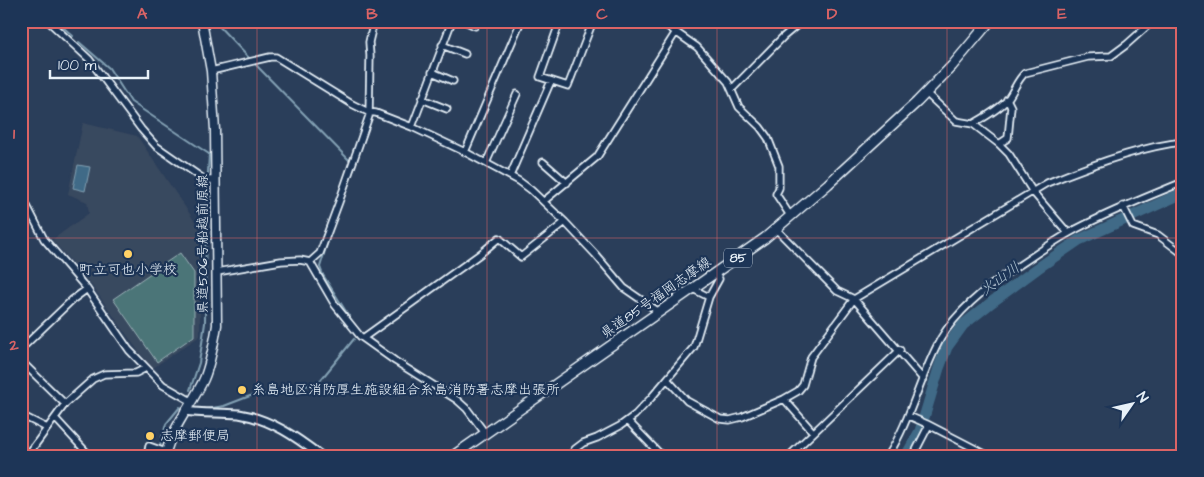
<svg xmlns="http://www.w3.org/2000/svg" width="1204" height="477" font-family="'Architects Daughter','Klee One',sans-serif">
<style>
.built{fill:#39485e}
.green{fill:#4c7478;stroke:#9ab2b8}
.water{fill:#406b87;stroke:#83a1b4}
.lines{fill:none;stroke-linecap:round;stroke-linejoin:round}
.stream{stroke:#83a1b4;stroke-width:2}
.river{stroke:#406b87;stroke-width:11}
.minor-casing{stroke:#e8f1f8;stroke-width:9}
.tertiary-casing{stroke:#e8f1f8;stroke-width:11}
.secondary-casing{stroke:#e8f1f8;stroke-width:11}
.primary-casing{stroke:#e8f1f8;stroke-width:12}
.minor{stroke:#1d3557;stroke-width:5.5}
.tertiary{stroke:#1d3557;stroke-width:7}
.secondary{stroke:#1d3557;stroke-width:8}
.primary{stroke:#1d3557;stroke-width:9}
.grid{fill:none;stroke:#db6466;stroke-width:1;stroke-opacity:0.55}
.poi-dot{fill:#ffd166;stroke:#1d3557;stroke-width:2}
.labels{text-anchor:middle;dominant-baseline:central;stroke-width:4.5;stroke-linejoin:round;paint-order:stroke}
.shield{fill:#1d3557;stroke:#abb9c8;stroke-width:1}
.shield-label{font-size:12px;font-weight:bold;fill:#e8f1f8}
.street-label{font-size:14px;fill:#e8f1f8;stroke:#1d3557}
.poi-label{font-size:14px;fill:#e8f1f8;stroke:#1d3557;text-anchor:start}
.water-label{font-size:15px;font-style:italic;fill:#adc2d0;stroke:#1d3557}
.neatline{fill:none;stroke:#db6466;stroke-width:2}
.grid-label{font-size:16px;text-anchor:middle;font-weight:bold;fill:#db6466}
</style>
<rect width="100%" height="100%" fill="#2a3e5a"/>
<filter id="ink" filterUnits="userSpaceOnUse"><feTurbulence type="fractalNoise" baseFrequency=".02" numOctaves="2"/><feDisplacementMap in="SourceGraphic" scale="10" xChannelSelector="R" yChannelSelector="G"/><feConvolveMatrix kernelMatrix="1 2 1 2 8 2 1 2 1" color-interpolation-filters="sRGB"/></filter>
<g filter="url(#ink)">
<!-- built -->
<path class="built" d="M83 123 137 136 200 229V336L153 368 139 352 90 283 52 240 89 213 87 202 68 194Z"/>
<!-- green -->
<path class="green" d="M180 253 194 273V336L157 362 113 299Z"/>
<!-- water -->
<path class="water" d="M78 165 90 167 85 191 73 188Z"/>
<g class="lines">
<!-- stream -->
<path class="stream" d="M56 21 73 36
M214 21 249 58
M79 42 109 68 131 102 209 154 208 173
M256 65 350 161
M336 218 355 166
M328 241 320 267 323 275 352 321
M190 390 199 363 205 323 206 187
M206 409 224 406 250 396 285 392 319 382 354 339
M157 456 166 424 180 407"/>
<!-- river -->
<path class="river" d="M906 456 920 431 939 368 947 347 963 325 992 302 1038 268 1079 240 1183 193"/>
<!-- minor casing -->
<g class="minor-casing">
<path id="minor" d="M48 21 89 59 141 129 156 146 205 180H215
M464 21 475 26
M560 21 540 77 568 86 593 21
M660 21 697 47 728 82 739 107 760 127 768 138 779 166V188L776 194 791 217
M977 21 982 31
M442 45 465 54
M211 71 270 57H276L352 104 368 112 376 113 412 127 465 152 519 181 531 190 565 222 595 254 624 288 659 312
M432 72 453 81
M732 89 783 37 802 21
M926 93 956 121 973 124 999 144 1009 154 1033 192 1068 233
M422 99 447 109
M973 124C985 117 998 110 1007 100 1014 91 1017 80 1025 73L1088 57 1111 56 1126 45 1153 21
M412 127 452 21
M999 144 1008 138 1011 107 1007 99
M465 152 521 21
M543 162 567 183
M486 163 517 94
M510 176 551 81
M21 194 44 239 87 289 129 350 163 385 191 401
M544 201 597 157 676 32
M1123 206 1133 226 1158 235 1183 254
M776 229 837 291 854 299 923 379
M310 262 335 305 360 336 395 361 457 400 467 409 485 433
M217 272 281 261 300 260 310 262 320 253 339 202 369 116 370 56 369 42 374 21
M693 289 709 297
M363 338 480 254 499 238 521 257 565 222
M21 349 72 300 87 289
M21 361 65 404
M667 379 687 401 720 419 730 420 742 417 784 399 798 391 803 385 811 357 854 299 1047 183C1086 167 1141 146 1183 142
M784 399 813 432
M21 415 47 428
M909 416 927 424 989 456
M55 418 90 456
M628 421 662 456
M27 456 65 404 93 379 104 374 136 373 146 368
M147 456 149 446 166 452
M570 456 575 449 583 443 597 438 620 426 635 415 651 398 694 347 709 297 719 279 715 274
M789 456 900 350
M888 456C911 419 920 376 941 338 959 308 989 285 1018 266 1035 255 1051 243 1069 233 1105 213 1145 198 1183 182
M913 456 929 425"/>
</g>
<!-- tertiary casing -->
<g class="tertiary-casing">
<path id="tertiary" d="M185 411C203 414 221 412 239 414 271 419 296 437 321 456"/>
</g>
<!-- secondary casing -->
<g class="secondary-casing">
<path id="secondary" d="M165 456C172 427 192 405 204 379 211 362 214 343 217 325L215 130 211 71 202 21"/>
</g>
<!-- primary casing -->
<g class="primary-casing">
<path id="primary" d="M453 456 765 238 828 184 917 102 952 66 990 21"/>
</g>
<!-- minor -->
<use href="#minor" class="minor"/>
<!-- tertiary -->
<use href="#tertiary" class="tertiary"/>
<!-- secondary -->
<use href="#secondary" class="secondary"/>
<!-- primary -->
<use href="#primary" class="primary"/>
</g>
</g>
<!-- grid -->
<path class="grid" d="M257 21V456M487 21V456M717 21V456M947 21V456M21 238H1183"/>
<!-- markers -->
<g class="poi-dot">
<circle cx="128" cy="254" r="5"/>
<circle cx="242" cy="390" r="5"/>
<circle cx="150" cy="436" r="5"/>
</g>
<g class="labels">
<!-- shield labels -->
<rect class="shield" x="724" y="248.5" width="28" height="19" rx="4"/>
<g class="shield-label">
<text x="738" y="258">85</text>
</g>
<!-- street labels -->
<g class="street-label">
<text transform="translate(203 244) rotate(-90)">県道506号船越前原線</text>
<text transform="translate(656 298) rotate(-35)">県道85号福岡志摩線</text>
</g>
<!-- poi labels -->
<g class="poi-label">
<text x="128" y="270" text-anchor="middle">町立可也小学校</text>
<text x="252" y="390">糸島地区消防厚生施設組合糸島消防署志摩出張所</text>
<text x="160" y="436">志摩郵便局</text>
</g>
<!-- water labels -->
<g class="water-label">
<text transform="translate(1000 279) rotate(-36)">火山川</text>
</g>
</g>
<!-- margin -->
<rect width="1204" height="477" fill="none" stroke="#1d3557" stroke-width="55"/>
<!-- north arrow -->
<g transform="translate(1132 404) rotate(56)" stroke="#1d3557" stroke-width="4" paint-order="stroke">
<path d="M0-4L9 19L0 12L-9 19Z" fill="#e8f1f8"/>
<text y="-8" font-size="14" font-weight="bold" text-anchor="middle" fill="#e8f1f8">N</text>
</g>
<!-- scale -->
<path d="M50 70v8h98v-8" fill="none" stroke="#e8f1f8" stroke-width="2.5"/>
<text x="58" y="70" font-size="15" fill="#e8f1f8" stroke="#1d3557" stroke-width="4" paint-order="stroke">100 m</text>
<rect x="28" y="28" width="1148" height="422" class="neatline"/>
<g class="grid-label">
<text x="142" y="19">A</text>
<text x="372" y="19">B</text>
<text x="602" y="19">C</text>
<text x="832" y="19">D</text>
<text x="1062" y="19">E</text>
<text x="14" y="139">1</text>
<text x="14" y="350">2</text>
</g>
</svg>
